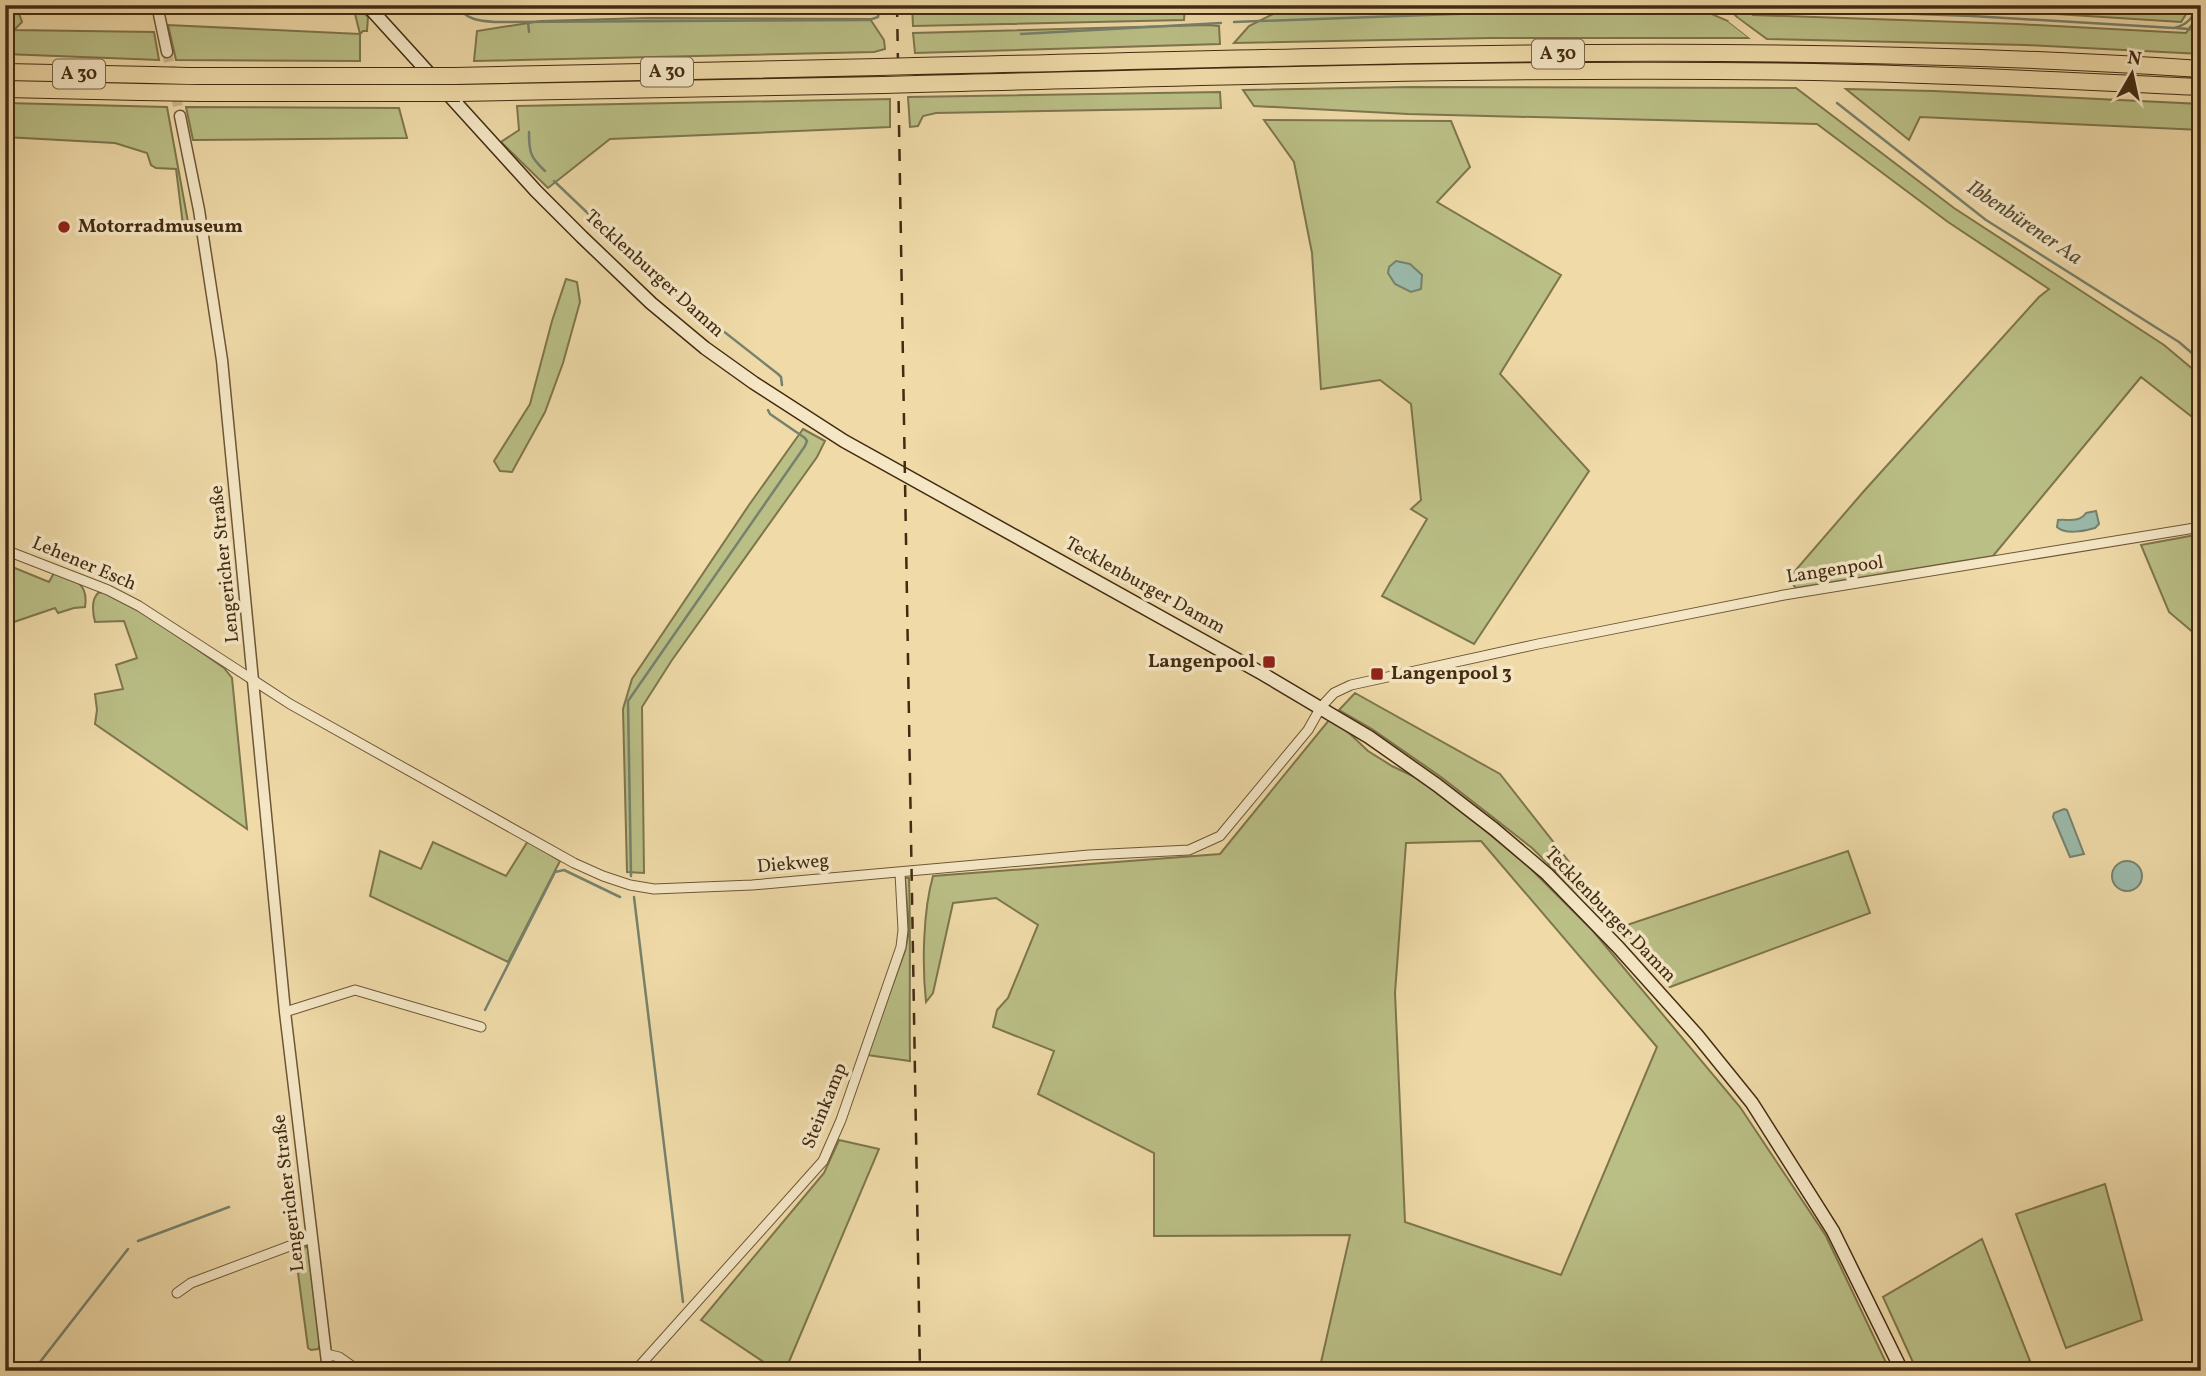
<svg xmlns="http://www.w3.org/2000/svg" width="2206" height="1376" font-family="Vollkorn,serif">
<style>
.green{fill:#babf86;stroke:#7e754c;stroke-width:2;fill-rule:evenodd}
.water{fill:#9abaaa;stroke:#77816d;stroke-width:2}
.pier{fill:#efdaa8}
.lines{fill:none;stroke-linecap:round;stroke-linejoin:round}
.stream{stroke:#77816d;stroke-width:2.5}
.tertiary-tunnel{stroke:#cdb78a;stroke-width:10;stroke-dasharray:10 5;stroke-linecap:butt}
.minor-casing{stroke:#6e5737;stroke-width:11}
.tertiary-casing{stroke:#6e5737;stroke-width:13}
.secondary-casing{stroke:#432b11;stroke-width:15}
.motorway-casing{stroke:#432b11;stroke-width:18}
.minor{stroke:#f5e7c6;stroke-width:9}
.tertiary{stroke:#f5e7c6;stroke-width:10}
.secondary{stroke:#f5e7c6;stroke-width:12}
.motorway{stroke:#efdaa8;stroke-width:16}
.rail{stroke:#432b11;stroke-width:2.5;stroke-dasharray:12 12;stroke-linecap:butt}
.motorway-bridge-casing{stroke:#432b11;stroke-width:18;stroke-linecap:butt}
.motorway-bridge{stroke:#efdaa8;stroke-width:16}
.poi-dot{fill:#8f2418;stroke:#f5e7c6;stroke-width:2.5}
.labels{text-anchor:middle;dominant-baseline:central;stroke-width:7;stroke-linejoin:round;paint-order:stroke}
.shield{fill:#f5e7c6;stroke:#786347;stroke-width:2}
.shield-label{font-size:18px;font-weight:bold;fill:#432b11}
.poi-label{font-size:19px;font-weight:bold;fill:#432b11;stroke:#f5e7c6;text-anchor:start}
.street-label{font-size:19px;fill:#432b11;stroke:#f5e7c6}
.water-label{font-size:21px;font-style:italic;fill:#594f37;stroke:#f5e7c6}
</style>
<rect width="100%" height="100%" fill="#efdaa8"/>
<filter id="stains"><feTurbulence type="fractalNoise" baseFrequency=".00286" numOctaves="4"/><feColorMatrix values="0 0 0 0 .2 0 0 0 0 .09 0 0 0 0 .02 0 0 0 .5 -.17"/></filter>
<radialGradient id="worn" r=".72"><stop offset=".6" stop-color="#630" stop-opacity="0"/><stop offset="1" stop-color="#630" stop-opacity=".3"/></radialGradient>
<!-- green -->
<path class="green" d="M5 5H16L22 22 14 30 154 32 159 60 5 54Z
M349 5H357L368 17 367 31H363L360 34V61L176 60 168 25 360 34 354 10Z
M912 5H1185L1184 20 913 26Z
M1622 5H1699L1709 13 1728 21 1750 38H1490L1234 43 1249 26 1273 14 1621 8Z
M1725 5 1748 10 1753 15 2017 24 2186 33 2201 11V54L2026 45 1767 39 1738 18Z
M1837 5H2192L2181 22 1977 9Z
M647 18 870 19 884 40 885 49 874 52 474 61 477 31 541 21Z
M1208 25 1219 26 1220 44 915 53 913 33Z
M1409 87 1796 88 1954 208 2164 345 2201 376V424L2141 377 1993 556 1796 588 1788 579 1864 491 2039 297 2049 289 1948 222 1817 124 1408 114 1254 106 1243 90Z
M1846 89 1934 91 2201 104V130L1920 117 1909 140Z
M1220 92 1221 108 936 113 923 116 918 126 910 127 908 97Z
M890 99V127L610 139 548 188 501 142 519 130 517 106Z
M5 103 167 107 188 222 183 225 176 169 156 168 151 165 147 153 115 143 5 137Z
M186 107 399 108 407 138 193 140Z
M1264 120 1451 121 1470 167 1437 202 1561 275 1500 374 1589 471 1474 644 1382 596 1427 519 1411 509 1421 500 1411 404 1380 380 1321 389 1312 253 1294 162Z
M566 279 577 282 580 302 563 363 545 412 512 472 500 471 494 461 530 404 552 321Z
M803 429 825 441 817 457 672 660 642 707 644 873 627 872 623 709 632 679 749 505Z
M2201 534V639L2169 612 2141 545Z
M5 564 49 582 54 573C73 579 89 582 85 607L74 608 58 613 55 608 5 625Z
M103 592 149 616 224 668 232 678 247 829 95 724 97 710 95 694 123 689 116 665 137 658 124 621 95 622C93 614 91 600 98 593Z
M1355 693 1500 774 1603 905 1600 914 1532 848 1490 815 1441 777 1372 729 1339 710Z
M1329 720 1348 732 1368 751 1392 766 1423 781 1470 818 1526 864 1593 931 1740 1107 1826 1236 1890 1371H1319L1350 1235 1154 1236V1153L1038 1094 1054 1051 993 1027 997 1010 1008 998 1038 925 996 898 953 903 933 993 926 1002C922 965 923 911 933 876L1220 854ZM1481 841 1657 1047 1561 1275 1405 1222 1395 993 1406 843Z
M528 841 560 861 508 962 370 896 380 851 421 869 433 842 506 876Z
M1848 851 1870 913 1670 987 1621 927Z
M905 878H909C911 939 909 1000 910 1061L867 1055 905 951 909 931Z
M839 1140 879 1149 788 1364 798 1371H777L701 1320 824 1173Z
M2105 1184 2142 1320 2066 1348 2016 1214Z
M1982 1239 2030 1361 2005 1371H1917L1883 1297Z
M305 1246 308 1248 320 1345 318 1349 311 1350 308 1348 298 1273Z"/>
<!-- water -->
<path class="water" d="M1396 261 1410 264 1422 275 1421 289 1411 292 1395 284 1388 273 1389 267Z
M2096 511 2099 524 2095 528C2085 531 2065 535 2057 527L2058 520C2069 519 2079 523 2086 513Z
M2064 809 2067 810 2084 854 2070 857 2053 817 2054 813Z
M2112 876a15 15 0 1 1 30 0a15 15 0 1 1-30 0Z"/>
<!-- pier -->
<path class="pier" d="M1737 18 1842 100 1834 104 1728 21Z"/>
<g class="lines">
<!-- stream -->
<path class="stream" d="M457 5C465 20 480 21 495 22L869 20 878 17 880 5
M1736 5 1749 8 1972 16 2174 28C2186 25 2194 19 2196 5
M528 22 529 32
M1234 22 1510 12 1693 13 1700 11 1705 5
M2176 28 2201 30
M1021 34 1221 23
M1837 103 1986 220 2179 342 2201 361
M529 132C529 152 530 157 545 171
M554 181 658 280 778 374 781 377 782 385
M631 876 628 701 805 446 807 441 805 438 770 414 768 410
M634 897 683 1302
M485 1010 555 872 564 870 620 897
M138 1241 229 1207
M33 1371 128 1249"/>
<!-- tertiary-tunnel -->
<path class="tertiary-tunnel" d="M167 52 180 116"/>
<!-- minor casing -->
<g class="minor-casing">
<path id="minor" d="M5 550 108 590 139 606 290 704 574 863 603 876 630 885 654 889 752 885 1089 855 1189 850 1220 836 1308 730 1321 707 1334 693 1351 685 1538 644 1784 595 2201 527
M285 1012 355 990 481 1027
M177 1293 191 1283 311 1238
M326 1354 339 1357 359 1371
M635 1371 823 1161 841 1120 901 947 903 930 900 873"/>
</g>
<!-- tertiary casing -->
<g class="tertiary-casing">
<path id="tertiary" d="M157 5 167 52
M180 116 199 210 222 360 285 1012 328 1371"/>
</g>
<!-- secondary casing -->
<g class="secondary-casing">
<path id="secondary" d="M367 5 536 191 582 237 651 303 705 348 754 383 844 441 1263 674 1369 737 1437 785 1494 829 1547 874 1618 947 1697 1035 1752 1103 1833 1231 1902 1371"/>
</g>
<!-- motorway casing -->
<g class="motorway-casing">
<path id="motorway" d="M916 66C1344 57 1773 40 2201 69
M5 72 152 75
M189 76H410
M454 76 879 67
M917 84C1216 77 1515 67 1814 72 1943 74 2072 81 2201 87
M5 89 140 92
M201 93H407
M460 93 884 85"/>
</g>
<!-- minor -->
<use href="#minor" class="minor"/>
<!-- tertiary -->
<use href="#tertiary" class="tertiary"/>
<!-- secondary -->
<use href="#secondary" class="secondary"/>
<!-- motorway -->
<use href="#motorway" class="motorway"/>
<!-- rail -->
<path class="rail" d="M897 5 920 1371"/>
<!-- motorway-bridge casing -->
<g class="motorway-bridge-casing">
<path id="motorway-bridge" d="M879 67 916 66
M152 75 189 76
M410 76H454
M884 85 917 84
M140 92 201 93
M407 93H460"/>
</g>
<!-- motorway-bridge -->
<use href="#motorway-bridge" class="motorway-bridge"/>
</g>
<!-- markers -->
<g class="poi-dot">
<circle cx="64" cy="227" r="7"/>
<rect x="1262" y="655" width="14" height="14" rx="3.5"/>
<rect x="1370" y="667" width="14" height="14" rx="3.5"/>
</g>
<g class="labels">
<!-- shield labels -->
<g class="shield">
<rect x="1532" y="39.5" width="52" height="29" rx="5"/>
<rect x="641" y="57.5" width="52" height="29" rx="5"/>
<rect x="53" y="59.5" width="52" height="29" rx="5"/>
</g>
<g class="shield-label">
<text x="1558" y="54">A 30</text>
<text x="667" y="72">A 30</text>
<text x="79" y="74">A 30</text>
</g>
<!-- poi labels -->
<g class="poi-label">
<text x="78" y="227">Motorradmuseum</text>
<text x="1255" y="662" text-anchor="end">Langenpool</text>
<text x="1391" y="674">Langenpool 3</text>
</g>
<!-- street labels -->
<g class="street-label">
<text transform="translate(654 274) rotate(42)">Tecklenburger Damm</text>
<text transform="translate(84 564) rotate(23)">Lehener Esch</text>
<text transform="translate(225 564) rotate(-96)">Lengericher Straße</text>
<text transform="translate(1835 570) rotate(-9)">Langenpool</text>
<text transform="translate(1145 586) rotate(29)">Tecklenburger Damm</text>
<text transform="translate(793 864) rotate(-5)">Diekweg</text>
<text transform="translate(1610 915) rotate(46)">Tecklenburger Damm</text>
<text transform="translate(825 1106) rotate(-68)">Steinkamp</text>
<text transform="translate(289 1193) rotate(-97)">Lengericher Straße</text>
</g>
<!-- water labels -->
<g class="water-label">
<text transform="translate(2024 223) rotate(34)">Ibbenbürener Aa</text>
</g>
</g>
<!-- margin -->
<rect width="2206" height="1376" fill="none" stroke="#efdaa8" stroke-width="28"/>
<rect x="7" y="7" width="2192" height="1362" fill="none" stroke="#432b11" stroke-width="3.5"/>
<rect x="14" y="14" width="2178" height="1348" fill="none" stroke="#432b11" stroke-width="2"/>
<!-- north arrow -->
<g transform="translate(2132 74) rotate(9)" stroke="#f5e7c6" stroke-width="5" paint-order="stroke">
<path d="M0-5L12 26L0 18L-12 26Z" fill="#432b11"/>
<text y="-10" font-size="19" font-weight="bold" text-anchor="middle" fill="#432b11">N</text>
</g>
<rect width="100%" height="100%" filter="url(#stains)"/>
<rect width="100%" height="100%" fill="url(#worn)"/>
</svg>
